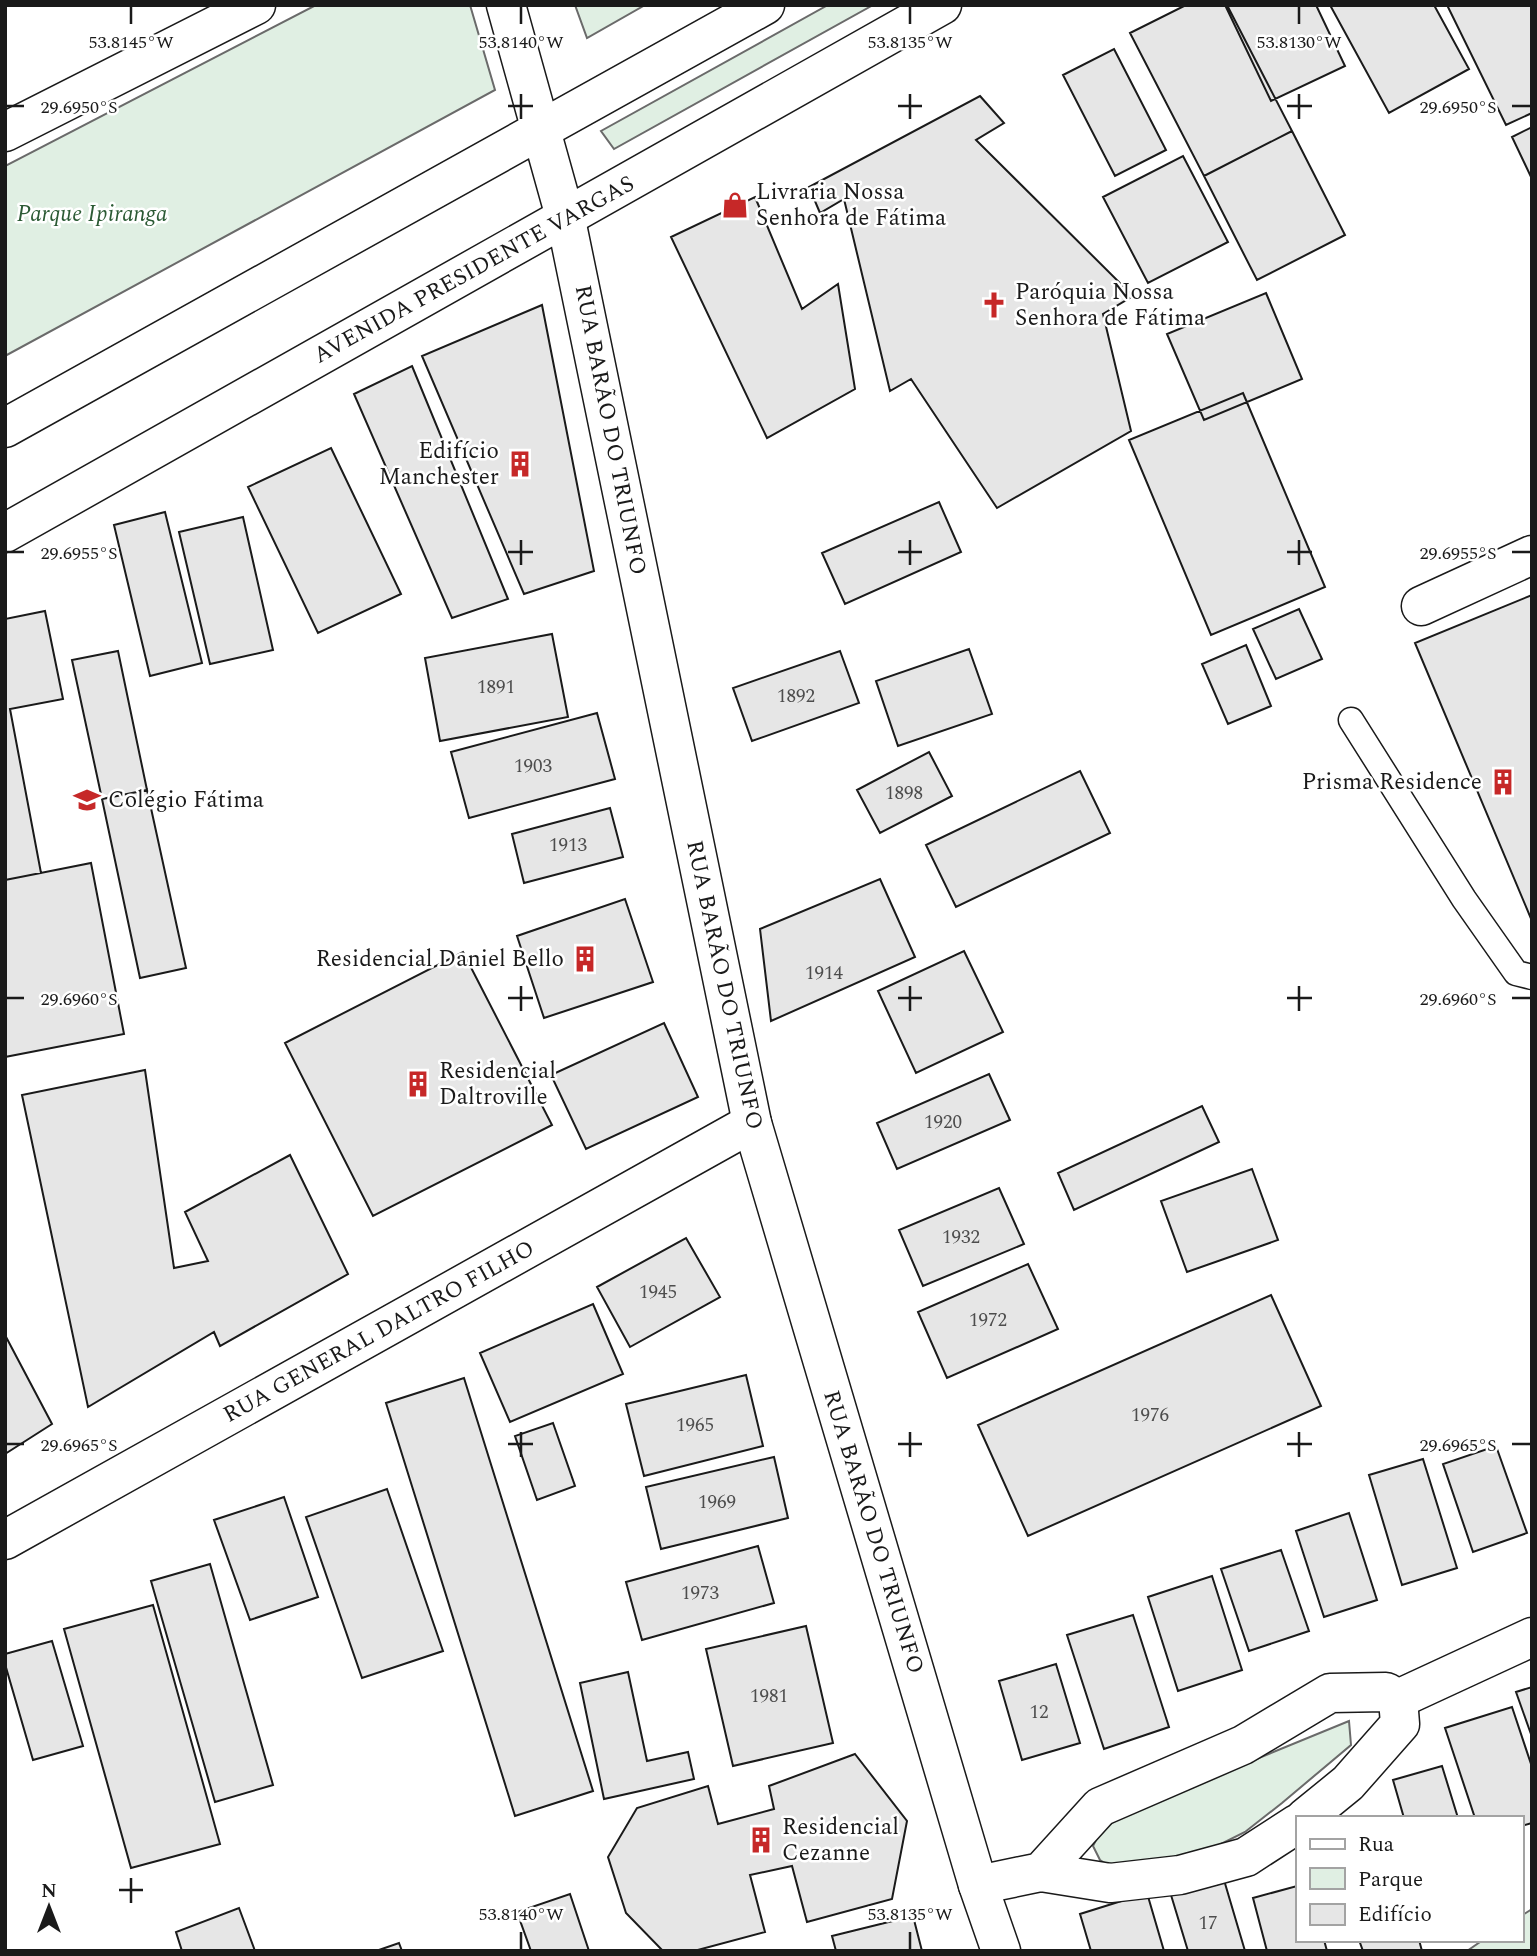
<svg xmlns="http://www.w3.org/2000/svg" width="1537" height="1956" font-family="Spectral,serif">
<style>
.green{fill:#e0efe3;stroke:#6a6a6a;stroke-width:2}
.building{fill:#e6e6e6;stroke:#1a1a1a;stroke-width:2}
.lines{fill:none;stroke-linecap:round;stroke-linejoin:round}
.service-casing{stroke:#1a1a1a;stroke-width:27}
.minor-casing{stroke:#1a1a1a;stroke-width:41}
.tertiary-casing{stroke:#1a1a1a;stroke-width:41}
.secondary-casing{stroke:#1a1a1a;stroke-width:41}
.service{stroke:#fff;stroke-width:24}
.minor{stroke:#fff;stroke-width:38}
.tertiary{stroke:#fff;stroke-width:38}
.secondary{stroke:#fff;stroke-width:38}
.ticks{fill:none;stroke:#1a1a1a;stroke-width:2.5}
.labels{text-anchor:middle;dominant-baseline:central;stroke-width:5;stroke-linejoin:round;paint-order:stroke}
.number-label{font-size:19px;fill:#4d4d4d}
.poi-label{font-size:23px;fill:#1a1a1a;stroke:#fff;text-anchor:start}
.park-label{font-size:23px;font-style:italic;fill:#2b5a34;stroke:#fff}
.street-label{font-size:23px;fill:#1a1a1a;stroke:#fff}
.ticks-label{font-size:18px;text-anchor:middle;fill:#1a1a1a;stroke:#fff;stroke-width:5;stroke-linejoin:round;paint-order:stroke}
</style>
<rect width="100%" height="100%" fill="#fff"/>
<!-- green -->
<path class="green" d="M316 5H470L495 90 5 356V166Z
M575 5H645L587 38Z
M828 5H873L614 149 601 131Z
M1349 1721 1351 1745 1282 1803 1245 1832 1207 1851 1113 1868 1100 1860 1093 1846 1101 1830 1132 1810Z
M1532 1909V1951H1467L1483 1940H1521V1916Z"/>
<!-- building -->
<path class="building" d="M1186 5H1227L1292 131 1204 176 1130 33Z
M1225 5H1316L1345 66 1271 101Z
M1330 5H1434L1469 69 1389 113Z
M1447 5H1532V113L1506 125Z
M1114 49 1166 150 1115 176 1063 75Z
M980 96 1004 123 976 140 1133 296 1103 314 1131 431 997 508 911 379 890 391 844 199 820 213 809 187Z
M1532 127V179L1512 137Z
M1292 131 1345 235 1257 280 1204 176Z
M1183 156 1228 242 1148 283 1103 197Z
M755 197 802 309 838 284 855 389 767 438 671 237Z
M1266 293 1302 379 1204 420 1167 334Z
M542 305 594 571 524 594 422 356Z
M412 366 508 599 452 618 354 394Z
M1243 393 1325 587 1211 635 1129 440Z
M331 448 401 594 318 633 248 487Z
M939 502 961 552 845 604 822 553Z
M165 512 202 663 150 676 114 525Z
M243 517 273 650 210 664 179 532Z
M1532 595V921L1415 643Z
M1299 609 1322 659 1276 679 1253 629Z
M45 611 63 699 10 709 41 873 5 880V619Z
M552 634 568 717 440 741 425 658Z
M1246 645 1271 706 1228 724 1202 664Z
M969 649 992 714 898 746 876 681Z
M118 651 147 790 102 799 72 660Z
M840 651 859 703 752 741 733 688Z
M597 713 615 779 469 818 451 752Z
M929 752 952 796 880 833 857 790Z
M1080 771 1110 833 956 907 926 845Z
M147 790 186 968 140 978 102 799Z
M610 808 623 857 524 883 512 834Z
M91 863 124 1034 5 1057V880Z
M880 879 915 957 771 1021 760 929Z
M625 899 653 982 544 1018 517 936Z
M964 951 1003 1032 916 1073 878 991Z
M463 952 552 1125 373 1216 285 1043Z
M664 1023 698 1097 586 1149 551 1075Z
M145 1070 174 1268 208 1261 185 1212 290 1155 348 1274 220 1346 214 1332 88 1407 22 1095Z
M989 1074 1010 1120 897 1169 877 1123Z
M1202 1106 1219 1142 1074 1210 1058 1173Z
M1252 1169 1278 1240 1187 1272 1161 1201Z
M999 1188 1024 1244 923 1286 899 1230Z
M686 1238 720 1297 630 1347 597 1287Z
M1028 1264 1058 1329 947 1378 918 1312Z
M1271 1295 1321 1406 1028 1536 978 1425Z
M593 1304 623 1374 510 1422 480 1353Z
M5 1335 52 1424 5 1454Z
M746 1375 763 1446 644 1476 626 1404Z
M464 1378 593 1791 515 1816 386 1403Z
M553 1423 575 1486 537 1500 515 1436Z
M1496 1446 1527 1533 1473 1552 1443 1464Z
M774 1457 788 1518 661 1549 646 1487Z
M1423 1459 1457 1568 1402 1585 1369 1475Z
M387 1489 443 1651 362 1678 306 1517Z
M284 1497 318 1597 250 1620 214 1520Z
M1349 1513 1377 1600 1324 1617 1296 1531Z
M758 1546 774 1603 642 1640 626 1582Z
M1281 1550 1309 1631 1249 1651 1221 1569Z
M210 1564 273 1785 215 1802 151 1581Z
M1212 1576 1242 1670 1178 1691 1148 1597Z
M153 1605 220 1844 131 1868 64 1629Z
M1133 1615 1169 1727 1104 1749 1067 1635Z
M806 1626 833 1743 733 1766 706 1649Z
M52 1641 83 1746 33 1760 5 1664V1654Z
M1056 1664 1080 1743 1022 1760 999 1681Z
M628 1672 647 1761 688 1752 694 1779 604 1799 580 1683Z
M1532 1687V1737L1516 1692Z
M1512 1707 1532 1767V1823L1521 1826V1818H1475L1445 1728Z
M855 1754 907 1821 892 1899 807 1922 792 1866 750 1875 765 1932 694 1951H663L626 1913 608 1857 637 1808 708 1786 718 1824 774 1809 769 1786Z
M1442 1766 1458 1818H1404L1393 1780Z
M1224 1880 1245 1951H1188L1171 1895Z
M1297 1886V1940H1324L1327 1951H1267L1253 1898Z
M1147 1893 1164 1951H1091L1080 1914Z
M570 1894 589 1951H531L517 1912Z
M239 1908 255 1951H182L176 1932Z
M913 1916 922 1951H836L832 1936Z
M1359 1940H1419L1422 1951H1363Z
M399 1943 402 1951H376Z"/>
<g class="lines">
<!-- service casing -->
<g class="service-casing">
<path id="service" d="M1351 720 1464 899 1516 973 1532 977"/>
</g>
<!-- minor casing -->
<g class="minor-casing">
<path id="minor" d="M5 132 256 5
M1421 606 1532 555
M5 1540 752 1123
M1398 1699 1532 1637
M1305 1818 1348 1783 1400 1724 1398 1699
M1041 1872 1100 1807 1243 1745 1330 1693 1386 1692 1398 1699
M978 1885 1041 1872 1110 1883 1180 1875 1246 1857 1297 1824"/>
</g>
<!-- tertiary casing -->
<g class="tertiary-casing">
<path id="tertiary" d="M506 5 566 220 752 1123 978 1885 1001 1951"/>
</g>
<!-- secondary casing -->
<g class="secondary-casing">
<path id="secondary" d="M5 428 765 5
M5 533C318 358 631 183 942 5"/>
</g>
<!-- service -->
<use href="#service" class="service"/>
<!-- minor -->
<use href="#minor" class="minor"/>
<!-- tertiary -->
<use href="#tertiary" class="tertiary"/>
<!-- secondary -->
<use href="#secondary" class="secondary"/>
</g>
<!-- ticks -->
<path class="ticks" d="M131 7V24M521 7V24M910 7V24M1299 7V24M521 94V119M910 94V119M1299 94V119M7 106H24M508 106H533M898 106H922M1287 106H1312M1512 106H1530M521 540V565M910 540V565M1299 540V565M7 552H24M508 552H533M898 552H922M1287 552H1312M1512 552H1530M521 986V1011M910 986V1011M1299 986V1011M7 998H24M508 998H533M898 998H922M1287 998H1312M1512 998H1530M521 1432V1457M910 1432V1457M1299 1432V1457M7 1444H24M508 1444H533M898 1444H922M1287 1444H1312M1512 1444H1530M131 1878V1903M119 1890H143M521 1932V1949M910 1932V1949"/>
<!-- icons -->
<defs>
<g id="shop-bare" transform="scale(2.1)"><path d="M-5-2.5h2.3a2.7 3.5 0 0 1 5.4 0H5L5.5 6h-11ZM-1.5-2.5h3a1.5 2.3 0 0 0-3 0Z" fill="#c62828" stroke="#fff" stroke-width="2.5" paint-order="stroke"/></g>
<g id="church-bare" transform="scale(2.1)"><path d="M-1.2-6h2.4v3.5h3.3v2.4h-3.3V6h-2.4V-.1h-3.3v-2.4h3.3Z" fill="#c62828" stroke="#fff" stroke-width="2.5" paint-order="stroke"/></g>
<g id="building-bare" transform="scale(2.1)"><path d="M-4-6H4V6H1V3H-1V6H-4ZM-2.5-4.3h1.7v1.8h-1.7ZM.8-4.3h1.7v1.8H.8ZM-2.5-1h1.7V.8h-1.7ZM.8-1h1.7V.8H.8Z" fill="#c62828" stroke="#fff" stroke-width="2.5" paint-order="stroke"/></g>
<g id="school-bare" transform="scale(2.1)"><path d="M0-5L7-2L0 1L-7-2ZM-4 1L0 2.5L4 1V4Q0 6-4 4Z" fill="#c62828" stroke="#fff" stroke-width="2.5" paint-order="stroke"/></g>
</defs>
<g fill-rule="evenodd">
<use href="#shop-bare" x="735" y="205"/>
<use href="#church-bare" x="994" y="305"/>
<use href="#building-bare" x="520" y="464"/>
<use href="#building-bare" x="1503" y="782"/>
<use href="#school-bare" x="87" y="800"/>
<use href="#building-bare" x="585" y="959"/>
<use href="#building-bare" x="418" y="1084"/>
<use href="#building-bare" x="761" y="1840"/>
</g>
<g class="labels">
<!-- number labels -->
<g class="number-label">
<text x="496" y="687">1891</text>
<text x="796" y="696">1892</text>
<text x="533" y="766">1903</text>
<text x="904" y="793">1898</text>
<text x="568" y="845">1913</text>
<text x="824" y="973">1914</text>
<text x="943" y="1122">1920</text>
<text x="961" y="1237">1932</text>
<text x="658" y="1292">1945</text>
<text x="988" y="1320">1972</text>
<text x="1150" y="1415">1976</text>
<text x="695" y="1425">1965</text>
<text x="717" y="1502">1969</text>
<text x="700" y="1593">1973</text>
<text x="769" y="1696">1981</text>
<text x="1039" y="1712">12</text>
<text x="1208" y="1923">17</text>
</g>
<!-- poi labels -->
<g class="poi-label">
<text x="756" y="192">Livraria Nossa<tspan x="756" dy="26">Senhora de Fátima</tspan></text>
<text x="1015" y="292">Paróquia Nossa<tspan x="1015" dy="26">Senhora de Fátima</tspan></text>
<text x="499" y="451" text-anchor="end">Edifício<tspan x="499" dy="26">Manchester</tspan></text>
<text x="1482" y="782" text-anchor="end">Prisma Residence</text>
<text x="108" y="800">Colégio Fátima</text>
<text x="564" y="959" text-anchor="end">Residencial Daniel Bello</text>
<text x="439" y="1071">Residencial<tspan x="439" dy="26">Daltroville</tspan></text>
<text x="782" y="1827">Residencial<tspan x="782" dy="26">Cezanne</tspan></text>
</g>
<!-- park labels -->
<g class="park-label">
<text x="92" y="214">Parque Ipiranga</text>
</g>
<!-- street labels -->
<g class="street-label">
<text transform="translate(474 270) rotate(-29)">AVENIDA PRESIDENTE VARGAS</text>
<text transform="translate(610 430) rotate(79)">RUA BARÃO DO TRIUNFO</text>
<text transform="translate(724 985) rotate(78)">RUA BARÃO DO TRIUNFO</text>
<text transform="translate(379 1332) rotate(-29)">RUA GENERAL DALTRO FILHO</text>
<text transform="translate(873 1532) rotate(73)">RUA BARÃO DO TRIUNFO</text>
</g>
</g>
<g class="ticks-label">
<text x="131" y="48">53.8145°W</text>
<text x="521" y="48">53.8140°W</text>
<text x="910" y="48">53.8135°W</text>
<text x="1299" y="48">53.8130°W</text>
<text x="79" y="113">29.6950°S</text>
<text x="1458" y="113">29.6950°S</text>
<text x="79" y="559">29.6955°S</text>
<text x="1458" y="559">29.6955°S</text>
<text x="79" y="1005">29.6960°S</text>
<text x="1458" y="1005">29.6960°S</text>
<text x="79" y="1451">29.6965°S</text>
<text x="1458" y="1451">29.6965°S</text>
<text x="521" y="1920">53.8140°W</text>
<text x="910" y="1920">53.8135°W</text>
</g>
<!-- border -->
<rect width="1537" height="1956" fill="none" stroke="#1a1a1a" stroke-width="14"/>
<!-- legend -->
<rect x="1296" y="1816" width="228" height="126" fill="#ffffff" stroke="#a3a3a3" stroke-width="2"/>
<rect x="1310" y="1839" width="35" height="10" fill="#ffffff" stroke="#a3a3a3" stroke-width="2"/>
<text x="1358" y="1851" font-size="21" fill="#1a1a1a">Rua</text>
<rect x="1310" y="1868" width="35" height="21" fill="#e0efe3" stroke="#a3a3a3" stroke-width="2"/>
<text x="1358" y="1886" font-size="21" fill="#1a1a1a">Parque</text>
<rect x="1310" y="1904" width="35" height="21" fill="#e6e6e6" stroke="#a3a3a3" stroke-width="2"/>
<text x="1358" y="1921" font-size="21" fill="#1a1a1a">Edifício</text>
<!-- north arrow -->
<g transform="translate(49 1907)" stroke="#ffffff" stroke-width="5" paint-order="stroke">
<path d="M0-5L12 26L0 18L-12 26Z" fill="#1a1a1a"/>
<text y="-10" font-size="19" font-weight="bold" text-anchor="middle" fill="#1a1a1a">N</text>
</g>
</svg>
